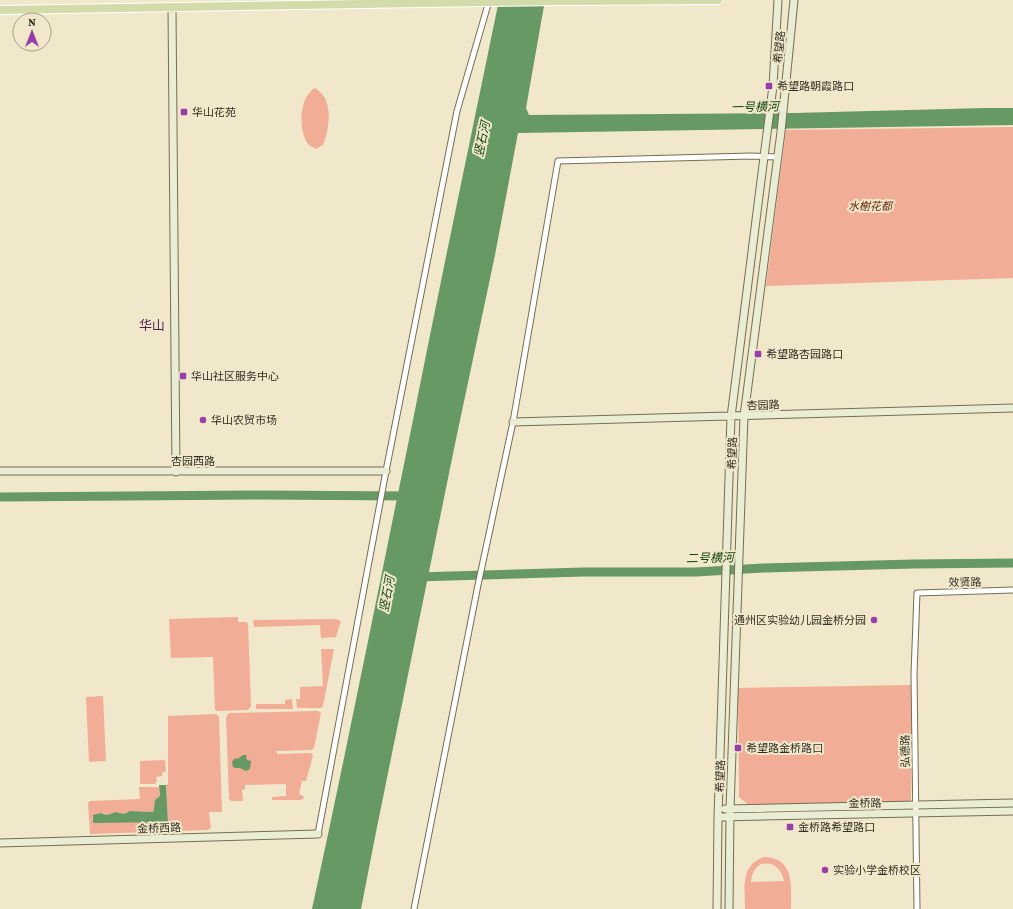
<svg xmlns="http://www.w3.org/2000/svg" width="1013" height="909" font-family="'Crimson Pro','Noto Sans SC',serif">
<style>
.green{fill:#f1ad96;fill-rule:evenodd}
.water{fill:#669964}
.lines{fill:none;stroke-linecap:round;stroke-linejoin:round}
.river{stroke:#669964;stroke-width:9}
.street-casing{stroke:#766d53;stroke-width:7}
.secondary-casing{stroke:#766d53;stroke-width:9}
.primary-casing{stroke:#fff;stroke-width:10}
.street{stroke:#fff;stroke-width:5}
.secondary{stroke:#e8edd4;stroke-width:7}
.primary{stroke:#d2dba9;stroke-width:8}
.primary-bridge-casing{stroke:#fff;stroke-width:10;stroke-linecap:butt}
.primary-bridge{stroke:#d2dba9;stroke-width:8}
.poi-dot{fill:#973eaa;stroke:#f1e7ca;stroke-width:1.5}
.labels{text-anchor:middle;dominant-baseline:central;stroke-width:4;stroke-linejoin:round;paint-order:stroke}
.street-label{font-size:11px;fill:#322e23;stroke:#f1e7ca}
.poi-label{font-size:11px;fill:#322e23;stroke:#f1e7ca;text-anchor:start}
.park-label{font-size:11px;font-style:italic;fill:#67260f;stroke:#f1e7ca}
.water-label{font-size:12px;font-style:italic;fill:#0f4612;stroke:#f1e7ca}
.quarter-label{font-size:13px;fill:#4e2357;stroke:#f1e7ca}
</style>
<rect width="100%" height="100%" fill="#f1e7ca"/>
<!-- green -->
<path class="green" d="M315 88C334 99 330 127 323 145L316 149C315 148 310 146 310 146 297 134 299 96 315 88Z
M1013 127V278L766 286 786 130Z
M238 617V622H246L248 624 251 706 248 710 217 711 215 709 213 657 171 658 169 619Z
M336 619 341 621 336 637 321 638 320 625 254 627 253 620Z
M321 649H334L323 706 321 708H297L296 699H300V687L323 686Z
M912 685 911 803 751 807 739 797 738 688Z
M103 696 106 761 89 762 86 697Z
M292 699 293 709H257L256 708V704H285V700Z
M318 711 321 713 314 748 311 750 276 751 277 754 311 753 313 756 306 781H302L299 794 303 796 304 798 301 800H272V797L286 796V784L245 785V789L242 790 243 801H231L229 799 226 717 229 713Z
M216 714 219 717 222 812H209L211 828 207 830 90 834 88 803 90 801 140 799 139 787H159L160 796 153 812 130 811 124 814 116 812 107 815 104 813 95 814 168 821 166 785 168 784V716Z
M165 760 166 771 162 773V776L156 777 157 781 155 784H140V761Z
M764 857C795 858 791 886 791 909H745C745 888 740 865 764 857ZM761 864C774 862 781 868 784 881L751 882C752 873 754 869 761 864Z"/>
<!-- water -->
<path class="water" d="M499 0H545L526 108 529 115 794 113 986 108H1013V125L518 133 495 255 455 444 376 832 361 909H312C347 748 379 586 412 425 440 283 470 142 499 0Z
M243 755H247L246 757 247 760 251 761 250 769 246 771 240 768H235L233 767 232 762 234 759 239 758Z
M159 785H166L168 822 94 823 93 822V815L101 813 107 815 116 812 124 814 130 811 153 812 154 809 155 800 160 796Z"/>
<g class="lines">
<!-- river -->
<path class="river" d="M0 497 259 495 409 496
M417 577 583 572H696L763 568 913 564 1013 563"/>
<!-- street casing -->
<g class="street-casing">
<path id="street" d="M318 834 386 471 457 111 489 1
M414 909 478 585 513 422 558 161 751 156 778 157
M917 909 914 674 917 593 1013 590"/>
</g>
<!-- secondary casing -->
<g class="secondary-casing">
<path id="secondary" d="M172 8 176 472
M513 422 1013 408
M0 471H386
M725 809 1013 803
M718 817 1013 811
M0 843 318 834
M717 909 718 817 731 417 773 86 778 0
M729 909 730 809 744 416 781 132 794 0"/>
</g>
<!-- primary casing -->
<g class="primary-casing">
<path id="primary" d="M562 1 718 0
M0 10 484 2"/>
</g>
<!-- street -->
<use href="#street" class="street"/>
<!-- secondary -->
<use href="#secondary" class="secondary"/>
<!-- primary -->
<use href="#primary" class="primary"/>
<!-- primary-bridge casing -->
<g class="primary-bridge-casing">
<path id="primary-bridge" d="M484 2 562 1"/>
</g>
<!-- primary-bridge -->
<use href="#primary-bridge" class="primary-bridge"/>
</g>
<!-- markers -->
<g class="poi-dot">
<rect x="765" y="82" width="8" height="8" rx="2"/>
<rect x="180" y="108" width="8" height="8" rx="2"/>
<rect x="754" y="350" width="8" height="8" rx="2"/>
<rect x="179" y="372" width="8" height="8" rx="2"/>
<circle cx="203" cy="420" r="4"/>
<circle cx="874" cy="620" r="4"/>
<rect x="734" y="744" width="8" height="8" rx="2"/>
<rect x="786" y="823" width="8" height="8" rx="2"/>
<circle cx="825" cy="870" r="4"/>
</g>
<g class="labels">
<!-- street labels -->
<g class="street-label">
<text transform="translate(779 47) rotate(-84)">希望路</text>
<text transform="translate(763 405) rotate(-2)">杏园路</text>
<text transform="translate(732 453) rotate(-88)">希望路</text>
<text x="193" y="461">杏园西路</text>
<text transform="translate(965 582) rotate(-1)">效贤路</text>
<text transform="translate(905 751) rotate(-91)">弘德路</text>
<text transform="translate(720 776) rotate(-88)">希望路</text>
<text transform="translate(865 803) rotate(-1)">金桥路</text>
<text transform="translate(159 828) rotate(-2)">金桥西路</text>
</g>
<!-- poi labels -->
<g class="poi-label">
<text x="777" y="86">希望路朝霞路口</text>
<text x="192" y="112">华山花苑</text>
<text x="766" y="354">希望路杏园路口</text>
<text x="191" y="376">华山社区服务中心</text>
<text x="211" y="420">华山农贸市场</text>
<text x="866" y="620" text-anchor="end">通州区实验幼儿园金桥分园</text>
<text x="746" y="748">希望路金桥路口</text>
<text x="798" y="827">金桥路希望路口</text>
<text x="833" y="870">实验小学金桥校区</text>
</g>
<!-- park labels -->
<g class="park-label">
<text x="870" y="206">水榭花都</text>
</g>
<!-- water labels -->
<g class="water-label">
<text transform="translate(755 107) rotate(-1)">一号横河</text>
<text transform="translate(482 139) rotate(-78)">竖石河</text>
<text transform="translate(710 558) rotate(-1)">二号横河</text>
<text transform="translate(387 594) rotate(-79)">竖石河</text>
</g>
<!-- quarter labels -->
<g class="quarter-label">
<text x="152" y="325">华山</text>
</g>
</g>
<!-- north arrow -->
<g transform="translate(32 32)"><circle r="19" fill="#f1e7ca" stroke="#a59d87"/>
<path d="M0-3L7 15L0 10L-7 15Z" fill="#973eaa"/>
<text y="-6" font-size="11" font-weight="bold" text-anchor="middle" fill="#322e23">N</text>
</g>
</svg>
